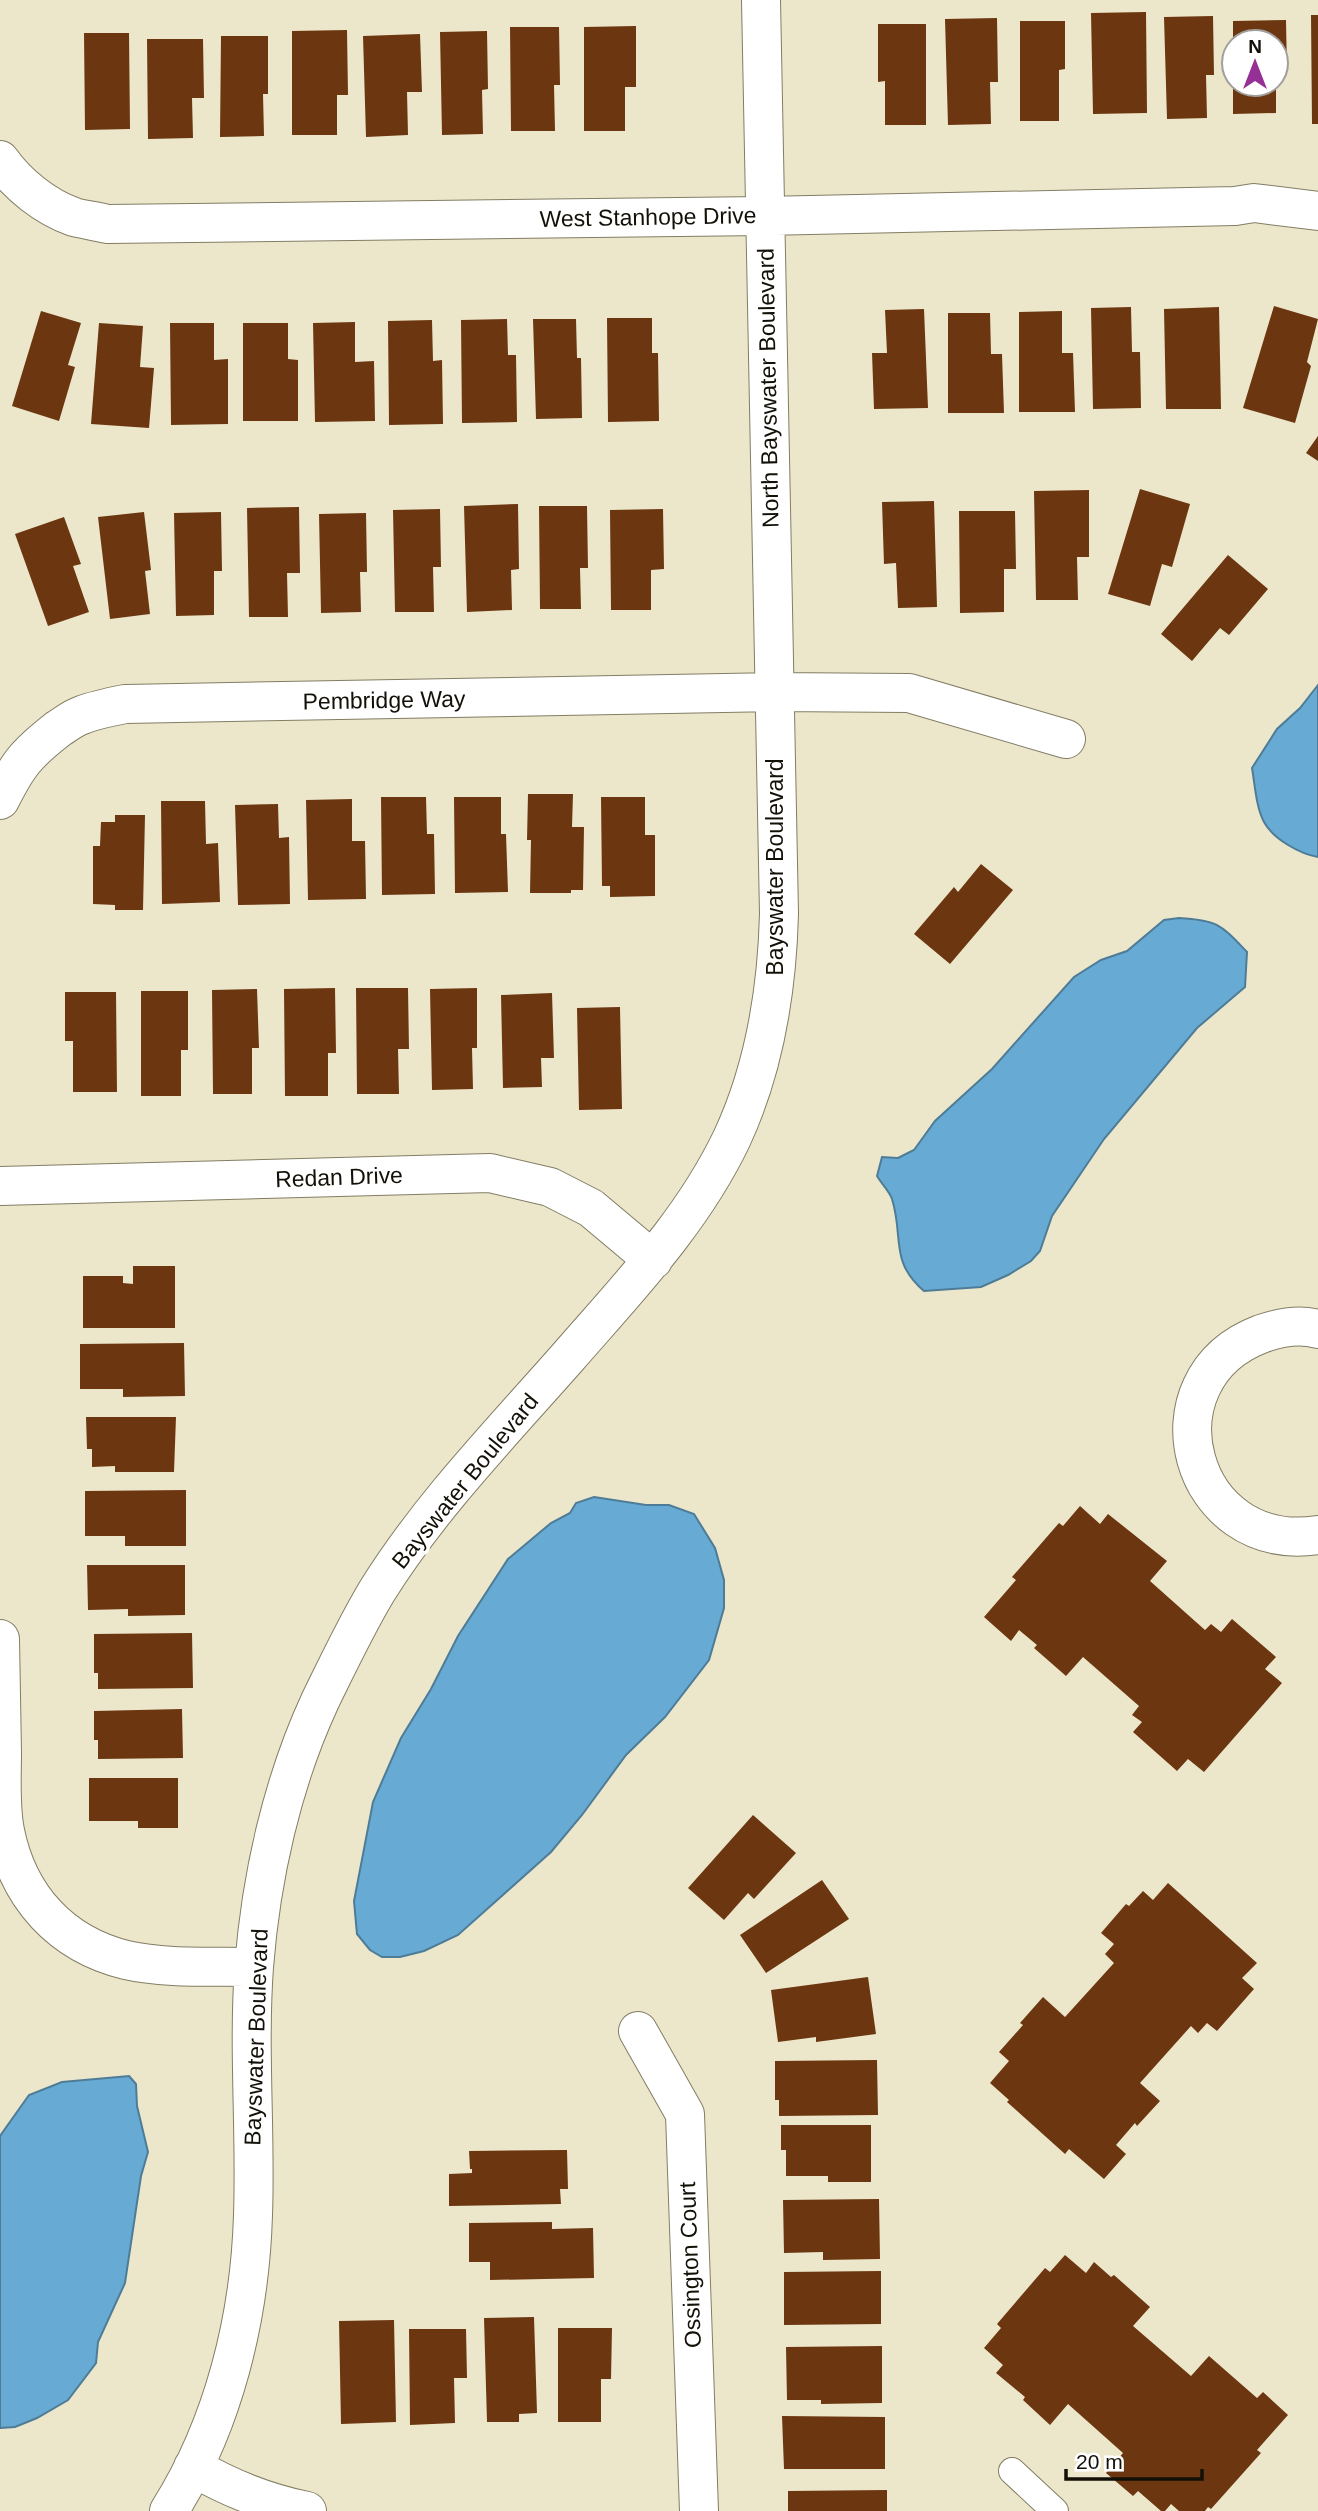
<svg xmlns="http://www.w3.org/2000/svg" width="1318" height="2511" font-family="Arial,sans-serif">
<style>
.water{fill:#67abd4;stroke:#4e7c96;stroke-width:2}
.building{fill:#6c3610}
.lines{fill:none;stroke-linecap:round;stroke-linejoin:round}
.lane-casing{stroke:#827d64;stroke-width:28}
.street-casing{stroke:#827d64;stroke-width:40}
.lane{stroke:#fff;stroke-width:26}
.street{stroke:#fff;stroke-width:38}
.labels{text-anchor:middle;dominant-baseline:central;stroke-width:7;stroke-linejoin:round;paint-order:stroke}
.street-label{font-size:23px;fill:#121007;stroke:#fff}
</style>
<rect width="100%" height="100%" fill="#ece7cb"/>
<!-- water -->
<path class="water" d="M1318 685V857C1300 854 1273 839 1264 822 1256 807 1255 785 1252 768L1277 729 1300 708Z
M1179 918C1218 920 1221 925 1247 952L1245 987 1197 1028 1104 1139 1052 1216 1040 1251 1031 1261 1008 1275 981 1287 924 1291C889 1261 904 1237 892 1199 890 1192 881 1183 877 1176L882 1157 898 1158 914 1150 935 1121 992 1069 1074 977 1101 960 1127 951 1164 920Z
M594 1497 646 1505H669L694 1514 715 1548 724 1580V1608L709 1660 665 1717 626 1755 582 1815 551 1852 458 1935 424 1951 400 1957H382L370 1950 357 1934 354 1901 373 1802 401 1738 431 1689 458 1636 508 1559 551 1523 570 1513 576 1503Z
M129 2076 136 2084 137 2106 148 2152 141 2176 125 2283 98 2342 96 2363 68 2400 37 2418 15 2427 0 2428V2136L29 2095 62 2082Z"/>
<!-- building -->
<path class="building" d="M1146 12 1147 113 1093 114 1091 13Z
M1311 15H1318V124H1312Z
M1213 16 1214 75H1206L1207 118 1167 119 1164 17Z
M997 18 998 82H990L991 124 948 125 945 19Z
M1286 20 1287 72H1276V42H1233V21Z
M1020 21H1065V69L1059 70V121H1020Z
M878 24H926V125H885V81L878 82Z
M636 26V87H625V131H584V27Z
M510 27H559L560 85H554L555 131H511Z
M347 30 348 95H337V135H292V31Z
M487 31 488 89 482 90 483 134 442 135 440 32Z
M84 33H129L130 129 85 130Z
M420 34 422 92H407L408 135 366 137 363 36Z
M221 36H268V94H263L264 136 220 137Z
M147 39H203L204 98H192L193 138 148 139Z
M1233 84H1276V113L1233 114Z
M1274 306 1318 319 1307 362 1311 366 1295 423 1243 408Z
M1131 307 1132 352H1140L1141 408 1093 409 1091 308Z
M1219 307 1221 409H1166L1164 309Z
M924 309 928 408 874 409 872 353H887L885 310Z
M41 311 81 323 68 365 75 367 59 421 12 406Z
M1062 311V353H1073L1075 412H1019V312Z
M948 313H990L991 354H1002L1004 413H948Z
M607 318H652V353H658L659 421 608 422Z
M507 319 508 355H516L517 422 462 423 461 320Z
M533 319H576L577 358H581L582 418 536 419Z
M432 320 433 361 442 360 443 424 389 425 388 321Z
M355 322V362L374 361 375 421 315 422 313 323Z
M99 323 143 326 140 367 154 368 149 428 91 424Z
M170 323H214V360L228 359V424L171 425Z
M243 323H288V359L298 360V421H243Z
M1318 436V461L1306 453Z
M1140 489 1190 504 1172 567 1162 564 1150 606 1108 594Z
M1089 490V557H1077L1078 600H1036L1034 491Z
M934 501 937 607 898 608 896 563 884 564 882 502Z
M518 504 519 569 511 570 512 610 467 612 464 506Z
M539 506H587L588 568H580L581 609H540Z
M299 507 300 573H287L288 617H249L247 508Z
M440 509 441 567H433L434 612H395L393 510Z
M663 509 664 569 651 570V610H611L610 510Z
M959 511H1015L1016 569H1004V612L960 613Z
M144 512 151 570 145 571 150 614 110 619 98 517Z
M221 512 222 571H214V615L176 616 174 513Z
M366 513 367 572H360L361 612 321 613 319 514Z
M64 517 81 564 73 566 89 612 48 626 15 534Z
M1228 555 1268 589 1229 635 1220 628 1192 661 1161 634Z
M528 794H573L572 827H584L583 890H571V893H530L531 840H527Z
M381 797H426L427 834H434L435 894 382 895Z
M454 797H501V834H506L508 892 455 893Z
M601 797H645V835H655V896L610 897V886H602Z
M352 799V841H365L366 899 308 900 306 800Z
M161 801H205L206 844 218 843 220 902 162 904Z
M278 804 279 838 289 837 290 904 238 905 235 805Z
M115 815H145L143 910H115V905L93 904V846H100L101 822H115Z
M981 864 1013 890 950 964 914 934 954 887 958 892Z
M335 988 336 1053H328V1096H285L284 989Z
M356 988H408L409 1049H398L399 1094H357Z
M477 988V1048H472L473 1089 432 1090 430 989Z
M257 989 259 1048H252V1094H213L212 990Z
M141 991H188V1050H181V1096H141Z
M65 992H116L117 1092H73V1041H65Z
M552 993 554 1058H541L542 1087 503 1088 501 995Z
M620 1007 622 1109 579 1110 577 1008Z
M133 1266H175V1328H83V1276H123V1283L133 1284Z
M184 1343 185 1396 123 1397V1389H80V1344Z
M86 1417H176L174 1472H115V1466L92 1467V1449H87Z
M186 1490V1546H125V1536H85V1491Z
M1080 1506 1100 1524 1108 1514 1167 1561 1150 1581 1205 1630 1211 1624 1221 1632 1232 1619 1276 1657 1265 1669 1282 1683 1204 1772 1188 1759 1177 1771 1133 1732 1142 1722 1132 1715 1139 1706 1083 1657 1066 1676 1034 1648 1037 1645 1019 1630 1011 1641 984 1617 1016 1580 1012 1577 1059 1523 1063 1526Z
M87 1565H185V1615L128 1616V1609L88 1610Z
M192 1633 193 1688 98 1689V1673H94V1634Z
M182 1709 183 1758 98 1759V1740H94V1711Z
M89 1778H178V1828H138V1821H89Z
M753 1815 796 1853 754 1899 748 1893 724 1920 688 1888Z
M822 1880 849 1919 766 1973 740 1935Z
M1168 1883 1257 1963 1242 1978 1254 1989 1217 2031 1207 2023 1198 2033 1191 2026 1140 2083 1160 2101 1137 2126 1135 2123 1116 2145 1126 2154 1104 2179 1069 2149 1065 2154 1007 2102 1009 2100 990 2083 1009 2061 999 2052 1023 2025 1020 2023 1043 1997 1065 2017 1114 1963 1105 1954 1114 1944 1101 1933 1126 1904 1129 1906 1143 1891 1153 1900Z
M868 1977 876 2034 816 2042V2037L778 2042 771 1990Z
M877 2060 878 2115 779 2116V2100H775V2061Z
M781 2125H871V2182H828V2176H786V2150H781Z
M567 2150 568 2189H560L561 2204 449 2206V2174L472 2173V2169H470L469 2151Z
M879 2199 880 2259 823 2260V2252L784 2253 783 2200Z
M552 2222V2229L593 2228 594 2278 490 2280V2262H469V2223Z
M1065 2255 1086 2273 1094 2262 1111 2277 1114 2275 1150 2307 1133 2326 1191 2376 1209 2356 1257 2398 1263 2392 1288 2415 1257 2450 1261 2453 1211 2509 1208 2507 1205 2511H1179L1171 2504 1165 2511H1161L1138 2491 1133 2496 1106 2473 1123 2453 1068 2404 1050 2425 1023 2400 1025 2397 996 2373 1003 2365 984 2348 1001 2328 997 2324 1045 2268 1050 2272Z
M881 2271V2324L784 2325V2272Z
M534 2317 537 2413 519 2414V2422H487L484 2318Z
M394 2320 396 2422 341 2424 339 2321Z
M558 2328H612L611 2379H601V2422H558Z
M409 2329H466L467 2378H454L455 2423 410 2425Z
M882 2346V2403L821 2404V2400H787L786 2347Z
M782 2416 885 2417V2469H784Z
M887 2490V2511H788V2491Z"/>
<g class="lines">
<!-- lane casing -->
<g class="lane-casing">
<path id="lane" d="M1012 2471 1055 2511"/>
</g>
<!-- street casing -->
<g class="street-casing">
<path id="street" d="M0 160C17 184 45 207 74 217 85 220 96 221 107 224L764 216 1235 206 1254 203 1318 211
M0 800C18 764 26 754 58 729 66 724 73 718 82 715 95 710 110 707 125 704L775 692 909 693 1066 739
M0 1186 490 1173 550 1187 591 1208 653 1260
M1318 1329C1300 1324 1278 1328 1261 1334 1142 1379 1188 1555 1318 1535
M0 1639C1 1677 1 1714 2 1751 2 1778 0 1806 5 1831 18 1897 61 1944 126 1960 165 1969 214 1966 254 1967
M638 2031 685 2114 699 2511
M193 2467C229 2488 267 2503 307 2511
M169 2511C224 2424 250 2317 253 2215 256 2133 248 2050 254 1967 261 1877 282 1783 320 1701 338 1664 356 1626 377 1591 430 1506 502 1432 568 1357 628 1288 692 1222 732 1138 765 1067 777 991 779 914L761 0"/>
</g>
<!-- lane -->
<use href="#lane" class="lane"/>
<!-- street -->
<use href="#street" class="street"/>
</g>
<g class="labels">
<!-- street labels -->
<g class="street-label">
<text transform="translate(648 217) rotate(-1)">West Stanhope Drive</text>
<text transform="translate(768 388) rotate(-91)">North Bayswater Boulevard</text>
<text transform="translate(384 700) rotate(-1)">Pembridge Way</text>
<text transform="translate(775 867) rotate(-90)">Bayswater Boulevard</text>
<text transform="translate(339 1177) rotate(-2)">Redan Drive</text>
<text transform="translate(465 1481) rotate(-51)">Bayswater Boulevard</text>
<text transform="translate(256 2037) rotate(-88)">Bayswater Boulevard</text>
<text transform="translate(690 2265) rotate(-92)">Ossington Court</text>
</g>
</g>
<!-- north arrow -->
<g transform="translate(1255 63)"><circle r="33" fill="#ffffff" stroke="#a09f9c" stroke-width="2"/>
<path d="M0-5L12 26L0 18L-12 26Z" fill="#953096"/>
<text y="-10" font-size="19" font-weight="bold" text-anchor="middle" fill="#121007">N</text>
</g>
<!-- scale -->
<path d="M1066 2469v10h136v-10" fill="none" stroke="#121007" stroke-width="3.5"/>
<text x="1076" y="2469" font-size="21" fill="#121007" stroke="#ffffff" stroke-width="5" paint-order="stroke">20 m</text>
</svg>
